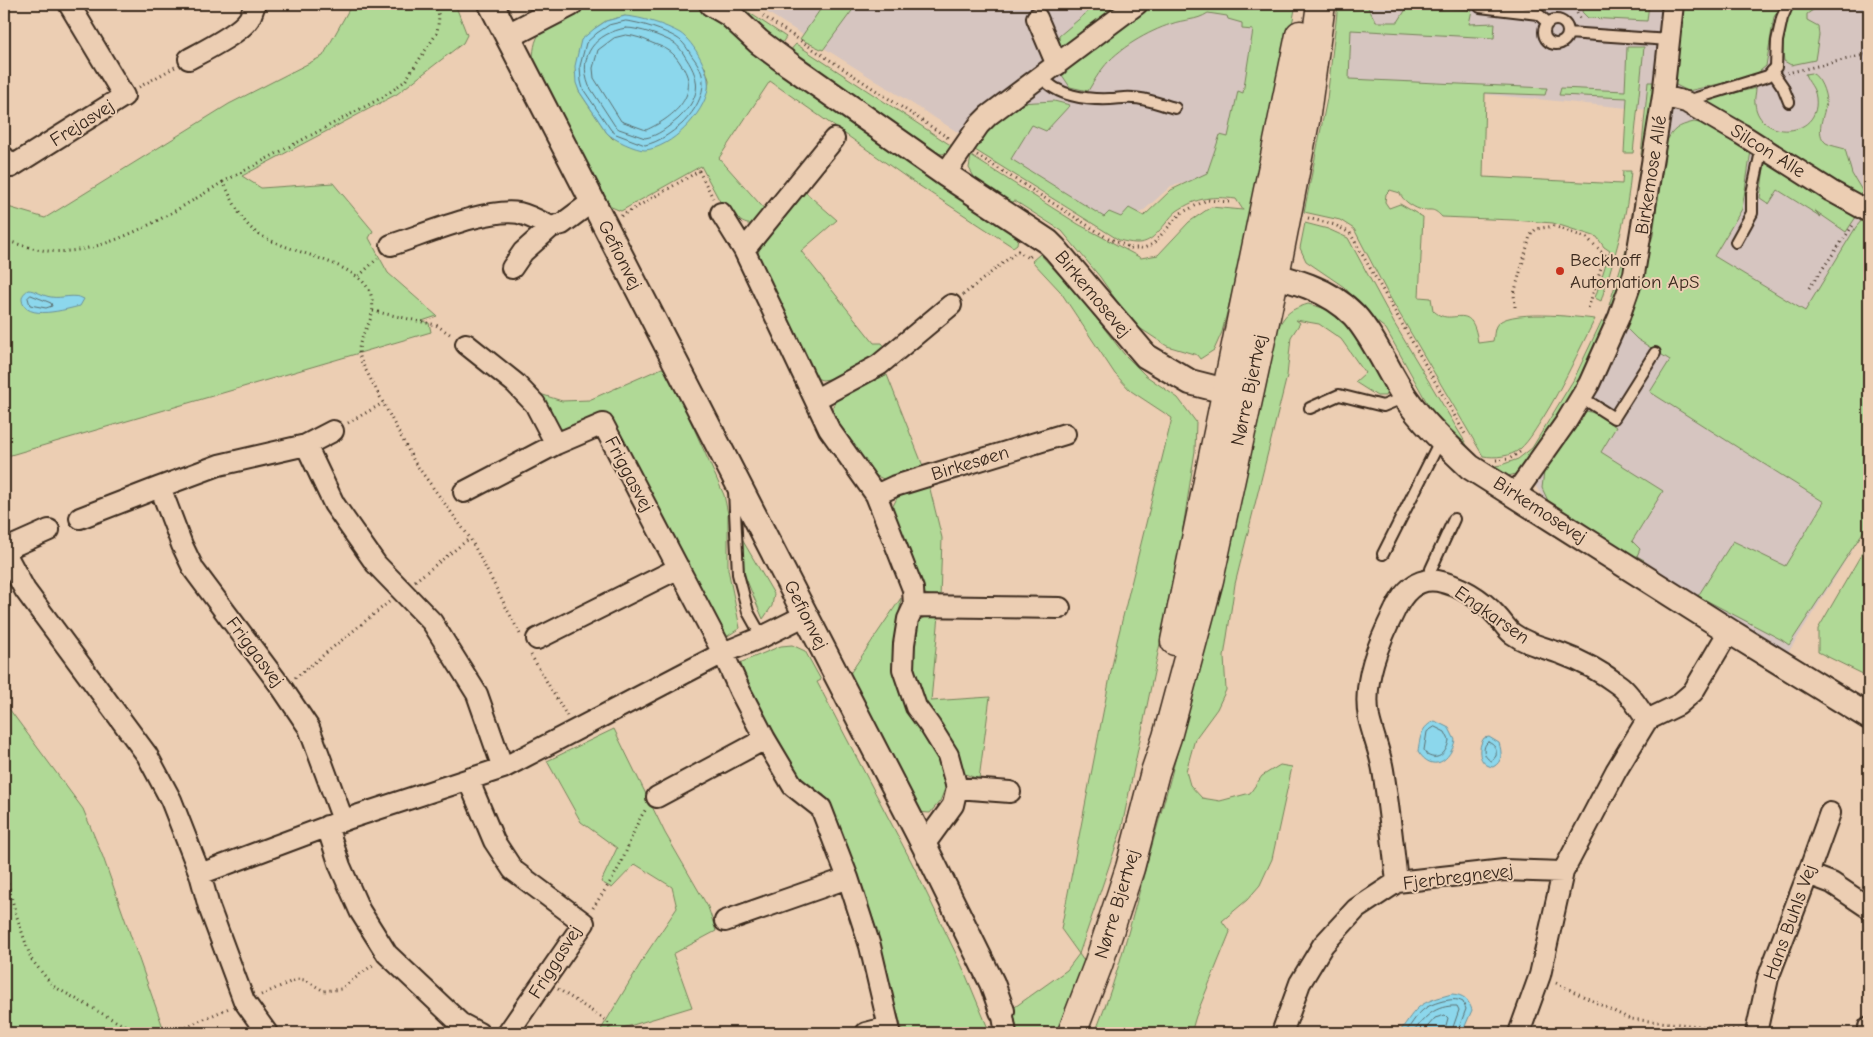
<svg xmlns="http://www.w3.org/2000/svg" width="1873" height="1037" font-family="'Comic Neue',sans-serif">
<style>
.built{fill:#d6c5c0}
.green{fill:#b0d996;stroke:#76825a;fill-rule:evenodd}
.water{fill:#8cd7ec;stroke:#6c929a}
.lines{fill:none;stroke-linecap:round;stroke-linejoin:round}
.shore{stroke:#5b6f70;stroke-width:1}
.service-casing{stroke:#3b2a1e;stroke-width:14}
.minor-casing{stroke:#3b2a1e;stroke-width:24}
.tertiary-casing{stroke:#3b2a1e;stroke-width:28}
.secondary-casing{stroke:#3b2a1e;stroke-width:31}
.path{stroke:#3b2a1e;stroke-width:3;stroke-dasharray:1 4;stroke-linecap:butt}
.service{stroke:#ecceb3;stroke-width:10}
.minor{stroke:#ecceb3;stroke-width:20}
.tertiary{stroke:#ecceb3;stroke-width:24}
.secondary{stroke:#ecceb3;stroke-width:28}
.poi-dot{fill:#c8321e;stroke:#ecceb3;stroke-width:2}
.labels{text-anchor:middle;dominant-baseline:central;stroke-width:4;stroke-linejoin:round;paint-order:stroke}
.street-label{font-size:19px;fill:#3b2a1e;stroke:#ecceb3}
.poi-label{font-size:19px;fill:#3b2a1e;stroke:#ecceb3;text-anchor:start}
</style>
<rect width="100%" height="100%" fill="#ecceb3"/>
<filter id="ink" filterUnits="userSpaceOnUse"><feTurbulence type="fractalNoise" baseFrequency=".02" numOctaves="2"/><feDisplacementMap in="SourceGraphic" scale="10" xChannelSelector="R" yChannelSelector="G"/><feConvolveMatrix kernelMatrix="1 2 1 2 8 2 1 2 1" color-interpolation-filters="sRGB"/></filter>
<g filter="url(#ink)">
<!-- built -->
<path class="built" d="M754 4H1279L1244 171 1171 186 1133 220 1102 223Z
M1347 4H1869V523L1786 656 1552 510 1523 468 1588 358 1619 287 1635 219 1648 110 1341 80Z"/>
<!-- green -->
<path class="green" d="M352 4H455L467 35 463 43 397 94 242 176 261 188 333 183 373 231 369 238 388 273 437 316 422 321 429 323 431 332 4 457V200L8 207 45 218 229 104 323 56Z
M589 4H696L981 206 1018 237 1017 244 1013 247 906 177 770 81 719 158 767 212C763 215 759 220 754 223 743 228 733 214 729 206L724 209 701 166 621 211 604 204 533 63C533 53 534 39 541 32 550 24 578 7 589 4ZM625 16 705 67 709 80 708 89 613 139 607 133 579 91 575 72 594 29 606 21Z
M733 4H736L786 37 780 46Z
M824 4H857L823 50 800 39Z
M1097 4H1127L1059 50V36Z
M1149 4H1296L1265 163 1222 332 1214 350 1200 359 1197 355 1167 346 1132 323 1100 277 1062 231 1015 201 1010 203 977 182 969 168 971 156 1078 224 1141 258 1158 255 1189 222 1211 207 1243 210 1236 199C1212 196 1198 197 1177 211 1173 214 1169 219 1166 223 1150 242 1145 247 1119 240L975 150 985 134 1019 103 1054 101 1070 105 1046 131 1032 125 1011 159 1104 217 1109 212 1121 217 1129 208 1144 216 1171 190 1207 173 1220 135 1228 137 1238 91 1243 93 1253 30 1242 29V23L1228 19 1227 16 1208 13C1196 21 1184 19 1171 24 1149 31 1117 49 1103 68 1097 75 1093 83 1088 91L1070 87 1060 72Z
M1338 4H1366L1376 22H1398L1408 6 1472 10 1469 24 1495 23 1494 38 1351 30 1349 79 1547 88 1545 95 1485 93 1483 177 1622 184 1623 171H1631C1628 216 1614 258 1601 301L1595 298 1610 251 1604 247 1597 237 1553 223 1513 220 1442 217C1432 206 1431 212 1419 209 1413 207 1402 200 1400 193L1390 190 1386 194 1385 202 1389 208 1400 204 1423 217 1419 297 1431 298 1433 310C1451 330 1472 296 1478 343L1493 341C1494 337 1494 330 1496 326 1505 308 1577 317 1595 319 1578 352 1563 386 1543 418 1536 428 1530 440 1520 449 1510 457 1495 458 1483 456L1388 294 1354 229 1340 220 1304 212 1327 99Z
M1584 4H1649L1647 21 1588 18 1582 12Z
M1680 4H1782L1774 17 1766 66 1754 76 1688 91 1674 84Z
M1794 4H1822L1807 14V20L1818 26 1819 35 1815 60 1791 65 1784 61C1781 42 1784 21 1794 4Z
M796 44 955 148 943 154 930 153 788 53Z
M1627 47H1644L1633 153H1624L1627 98 1559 95 1561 88 1625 91Z
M1811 73C1820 76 1826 93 1826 102 1825 115 1814 133 1826 143 1831 146 1839 147 1845 149L1852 174 1869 202 1867 203 1797 158 1701 101 1756 88C1756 93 1754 99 1755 103 1758 141 1821 139 1816 98 1815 87 1808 83 1805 74Z
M1648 82H1656L1646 154 1641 155Z
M1694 122 1705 124 1751 151 1742 209 1714 256 1805 311 1856 227 1862 220 1869 223V523L1789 645 1782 640 1698 596 1733 541 1785 566 1824 502 1650 392 1670 360 1637 339 1626 328 1653 235 1665 144C1673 129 1677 126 1694 122Z
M1765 160 1779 167 1856 217 1846 232 1814 210 1821 217 1778 190 1769 204 1760 198Z
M1639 171 1646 175 1639 225 1616 304 1609 305 1627 247 1634 215Z
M804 191 837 220 801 251 874 343H882L886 348 873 359 830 379 822 380 813 377 757 264 759 250Z
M1305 223 1328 229 1348 238 1394 323 1474 457 1430 408 1386 329 1371 317 1344 287 1306 261 1300 248Z
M1040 254 1083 301 1124 354 1145 375 1178 398 1196 422 1195 451 1180 547 1121 831 1079 954 1086 964 1060 1033H1014L1012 1009 1067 970 1079 954 1061 929 1117 641 1172 418 1131 391 1115 374 1060 291 1032 261Z
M1308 304 1327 309 1347 323 1389 387 1385 396H1377L1355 382 1365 373 1341 339 1319 324 1296 320 1300 323 1291 337 1287 376 1235 584 1224 657 1226 690 1217 709 1195 739 1186 771 1190 785 1202 798 1220 801 1250 793 1262 776 1280 765 1292 767 1272 859 1260 885 1247 900 1222 921 1230 932 1196 1016 1191 1033H1095C1120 972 1135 905 1153 842 1201 673 1237 501 1276 331 1286 313 1289 310 1308 304Z
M1602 320 1606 325 1571 400 1519 473 1505 477 1489 467 1501 465 1518 459 1532 448 1574 379Z
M662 368 668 371 724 495 728 514V569L740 628 720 641 604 414 564 431 554 428 537 393 562 401 589 400Z
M887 375 923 466 886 480 872 474 834 419 833 406 839 395Z
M1587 411 1597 414 1616 427 1601 452 1663 491 1632 541 1640 549 1637 556 1644 560 1638 563 1551 507 1542 488 1544 472 1581 416Z
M929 485 942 538 940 599 923 593 918 581 892 508 898 496Z
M740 536 774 594 772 606 763 619 742 569Z
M1869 541V677L1818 652V629Z
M901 598 896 648 944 766 945 789 940 801 930 813 916 812 849 675Z
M939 615 931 701 990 697 979 779 962 773 959 759 947 733 926 711 908 658 914 622 929 616Z
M792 645 805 651 821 680 817 682 911 861 962 966 990 1033H903L884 964 860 892 824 795 795 779 737 664 781 646Z
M4 702 83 809 103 857 165 1033H4Z
M614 729 665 833 708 907 716 931 673 954 692 1007 623 1028 624 1033H599L648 951 677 908 672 887 635 864 612 888 601 882 617 848 581 822 547 761Z"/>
<!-- water -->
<path class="water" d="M625 16C641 17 666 25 680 33 694 42 711 73 708 89 704 114 671 148 645 150 636 150 614 140 607 133L579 91 576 83 575 66 581 40 594 29 606 21Z
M28 290C35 290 43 296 51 297 62 299 74 293 84 299L80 306C67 309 25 322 22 300 22 295 24 293 28 290Z
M1435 721 1449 728 1455 740C1451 761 1432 774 1418 751 1420 738 1421 726 1435 721Z
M1489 737 1499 743C1502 752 1503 762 1493 767 1478 765 1477 748 1484 738Z
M1452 994C1464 995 1468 999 1472 1010L1462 1033H1399C1418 1005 1418 1003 1452 994Z"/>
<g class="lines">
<!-- shore -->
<path class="shore" d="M626 21C639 22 666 31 677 38 684 42 688 50 692 56 695 60 698 64 700 69 709 89 696 110 682 124 671 133 659 142 645 145L616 134 611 130 583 89 581 81 580 66 586 43 597 33 609 25Z
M626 28C639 28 662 36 674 43 679 46 683 53 686 58 702 82 700 98 678 119 668 127 658 136 645 138L619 129 615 126 589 86C577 55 596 33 626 28Z
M626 35C636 36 644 39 652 43 668 49 673 51 682 66 702 95 671 119 646 130L621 121 594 78 593 68 598 50 614 38Z
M31 295 51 303 52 306 46 308 30 305 28 298Z
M1435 727 1445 732 1449 740C1447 752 1439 762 1427 755L1424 750 1427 732Z
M1488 742C1495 745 1497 749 1496 756L1492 761C1484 759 1481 747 1488 742Z
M1405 1033C1418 1015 1420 1007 1443 1001 1450 1000 1456 998 1463 1002L1466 1009 1457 1033
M1413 1033C1424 1017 1435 1005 1457 1006L1459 1010 1451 1033
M1422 1033 1435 1018 1445 1015 1448 1018 1444 1033"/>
<!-- service casing -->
<g class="service-casing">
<path id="service" d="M1480 7 1538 14 1548 23
M1544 32a12 12 0 1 1 24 0a12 12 0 1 1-24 0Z
M1568 33 1669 40
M1772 71 1783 87 1789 102
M1042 77C1056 96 1087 100 1110 99 1117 99 1125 97 1133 98 1146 98 1162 105 1175 108
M1687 101 1768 76 1776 67 1777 41 1782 18 1788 4
M1736 242 1752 213V193L1762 147
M1581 397 1614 418 1655 353
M1310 408 1339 395 1383 406 1405 397
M734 490 738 574 748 612 762 637
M1383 554 1441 439
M1430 581 1431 569 1454 519"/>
</g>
<!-- minor casing -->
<g class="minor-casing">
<path id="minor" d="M1037 18 1057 65
M189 59C204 51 240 33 249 19 252 14 253 9 255 4
M1663 96 1686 102 1741 134 1831 191 1869 212
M4 157 11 167 124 96 69 4
M945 174 979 125 989 115 1137 4
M721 213 744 250 829 429 876 495 913 589 914 606 908 619 904 644 903 669 916 707 930 726 948 755 957 788 953 805 924 845
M391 245C423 235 488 207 519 213 531 216 541 222 551 227L562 224 593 201
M744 250 834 139
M512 268 523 252 551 227
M466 344 515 383 535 404 556 444
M816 399 879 365 951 305
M306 445 333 431
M464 492 556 444 603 424 723 653 740 691 765 739 793 786 821 808 848 878 870 946 889 1027 866 1033
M1515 494 1566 422 1589 384 1619 317 1634 274 1663 96 1673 4
M876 495 895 486 1065 434
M80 518 160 487
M4 550 49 530
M4 551 25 590 147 755 171 800 200 874
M914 606 1060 608
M537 639 679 568
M471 778 473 791 494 841 513 870 584 923 508 1033
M957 788 1010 792
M657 797 765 739
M343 820 309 728 282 688 194 570 182 545 160 487 219 465 306 445 334 504 376 564 432 622 477 694 503 768
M327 826 340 866 360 911 387 954 460 1023 479 1033
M1808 874 1832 883 1869 908
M1397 882C1393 845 1389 807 1383 770 1380 752 1373 736 1369 718 1362 681 1379 642 1395 610 1403 593 1416 577 1438 581 1459 585 1482 599 1496 615 1502 621 1506 629 1513 634 1528 645 1546 648 1562 654 1581 661 1603 673 1619 685 1630 693 1639 709 1647 720
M725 921 848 878
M1002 1011 1006 1033
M267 1033 244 1001 209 907 200 874 350 818 503 768 723 653 762 637 806 615
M1282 1033 1300 983 1323 945 1356 909 1397 882 1504 870 1563 872
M1519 1033 1540 975 1563 872 1616 771 1647 720 1678 705 1693 692 1729 631
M1756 1033 1768 978 1808 874 1830 813
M1869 1033V1027"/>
</g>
<!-- tertiary casing -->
<g class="tertiary-casing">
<path id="tertiary" d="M491 4 924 845 992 983 1002 1011
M712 4 729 14 759 42 790 65 945 174 1048 242 1055 249 1146 356 1190 382 1245 396
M508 36 570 4
M1257 272C1291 279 1329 289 1354 315 1374 337 1388 372 1405 397 1423 423 1447 445 1470 467L1729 631 1869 717"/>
</g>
<!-- secondary casing -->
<g class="secondary-casing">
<path id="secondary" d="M1175 641 1300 35
M1072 1033 1098 965 1130 868 1155 772 1167 737 1209 580 1275 275 1305 121 1321 4"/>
</g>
<!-- path -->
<path class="path" d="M435 4 439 17 437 33 405 81 383 97 223 182C232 198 239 218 253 230 280 253 361 260 371 295 378 320 361 329 359 349 359 353 360 357 361 361L415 463 470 538 521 636
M1547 4 1573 5 1581 21
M763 16 950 139
M1787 73 1869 54
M139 87 175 67
M977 155 1106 237 1131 248H1144L1153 244 1181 213 1207 200 1230 202
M621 216 699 171 713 198
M1308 218 1335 225 1350 233 1465 434
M4 240C18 244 33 249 48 251 106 257 175 211 223 182
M359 276 380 256
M1809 288 1854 224
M963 295 1018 251 1028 258 1032 255
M1515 307 1514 294 1530 236 1536 229 1554 226 1587 238 1605 255 1588 309
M373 311 436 325 453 336
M348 423 383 403
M1496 460 1509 459 1523 450
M415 581 470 538
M531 655 567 716
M295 678 389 602
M4 869 15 911 31 959 53 986 119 1023 135 1029 140 1033
M593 908C604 891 617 874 625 854 632 837 635 825 646 809
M1556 983 1630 1019 1738 1030
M558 989 607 1021 612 1033
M261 995 297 979 305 980 324 991 341 989 374 964
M172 1033 229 1008"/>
<!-- service -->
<use href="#service" class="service"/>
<!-- minor -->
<use href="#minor" class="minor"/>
<!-- tertiary -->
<use href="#tertiary" class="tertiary"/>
<!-- secondary -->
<use href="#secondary" class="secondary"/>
</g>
</g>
<!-- markers -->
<circle class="poi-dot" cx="1560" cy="271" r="5"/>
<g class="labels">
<!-- street labels -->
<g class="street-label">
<text transform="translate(82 123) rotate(-32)">Frejasvej</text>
<text transform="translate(1768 151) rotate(32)">Silcon Alle</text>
<text transform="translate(1651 175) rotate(-81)">Birkemose Allé</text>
<text transform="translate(620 255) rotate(63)">Gefionvej</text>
<text transform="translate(1093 294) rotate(50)">Birkemosevej</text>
<text transform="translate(1249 390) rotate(-78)">Nørre Bjertvej</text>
<text transform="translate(970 463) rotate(-17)">Birkesøen</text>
<text transform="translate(629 474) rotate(62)">Friggasvej</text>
<text transform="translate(1540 510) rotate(33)">Birkemosevej</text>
<text transform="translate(806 615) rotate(63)">Gefionvej</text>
<text transform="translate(1492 615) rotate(35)">Engkarsen</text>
<text transform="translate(255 652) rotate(53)">Friggasvej</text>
<text transform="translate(1458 877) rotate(-7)">Fjerbregnevej</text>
<text transform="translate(1117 904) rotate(-73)">Nørre Bjertvej</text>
<text transform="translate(1790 922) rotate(-70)">Hans Buhls Vej</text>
<text transform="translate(555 962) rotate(-58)">Friggasvej</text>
</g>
<!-- poi labels -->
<g class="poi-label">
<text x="1570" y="260">Beckhoff<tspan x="1570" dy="22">Automation ApS</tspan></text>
</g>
</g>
<!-- margin -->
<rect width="1873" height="1037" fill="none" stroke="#ecceb3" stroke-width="20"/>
<rect x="10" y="10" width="1853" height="1017" fill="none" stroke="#3b2a1e" stroke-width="2" filter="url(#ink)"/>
</svg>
